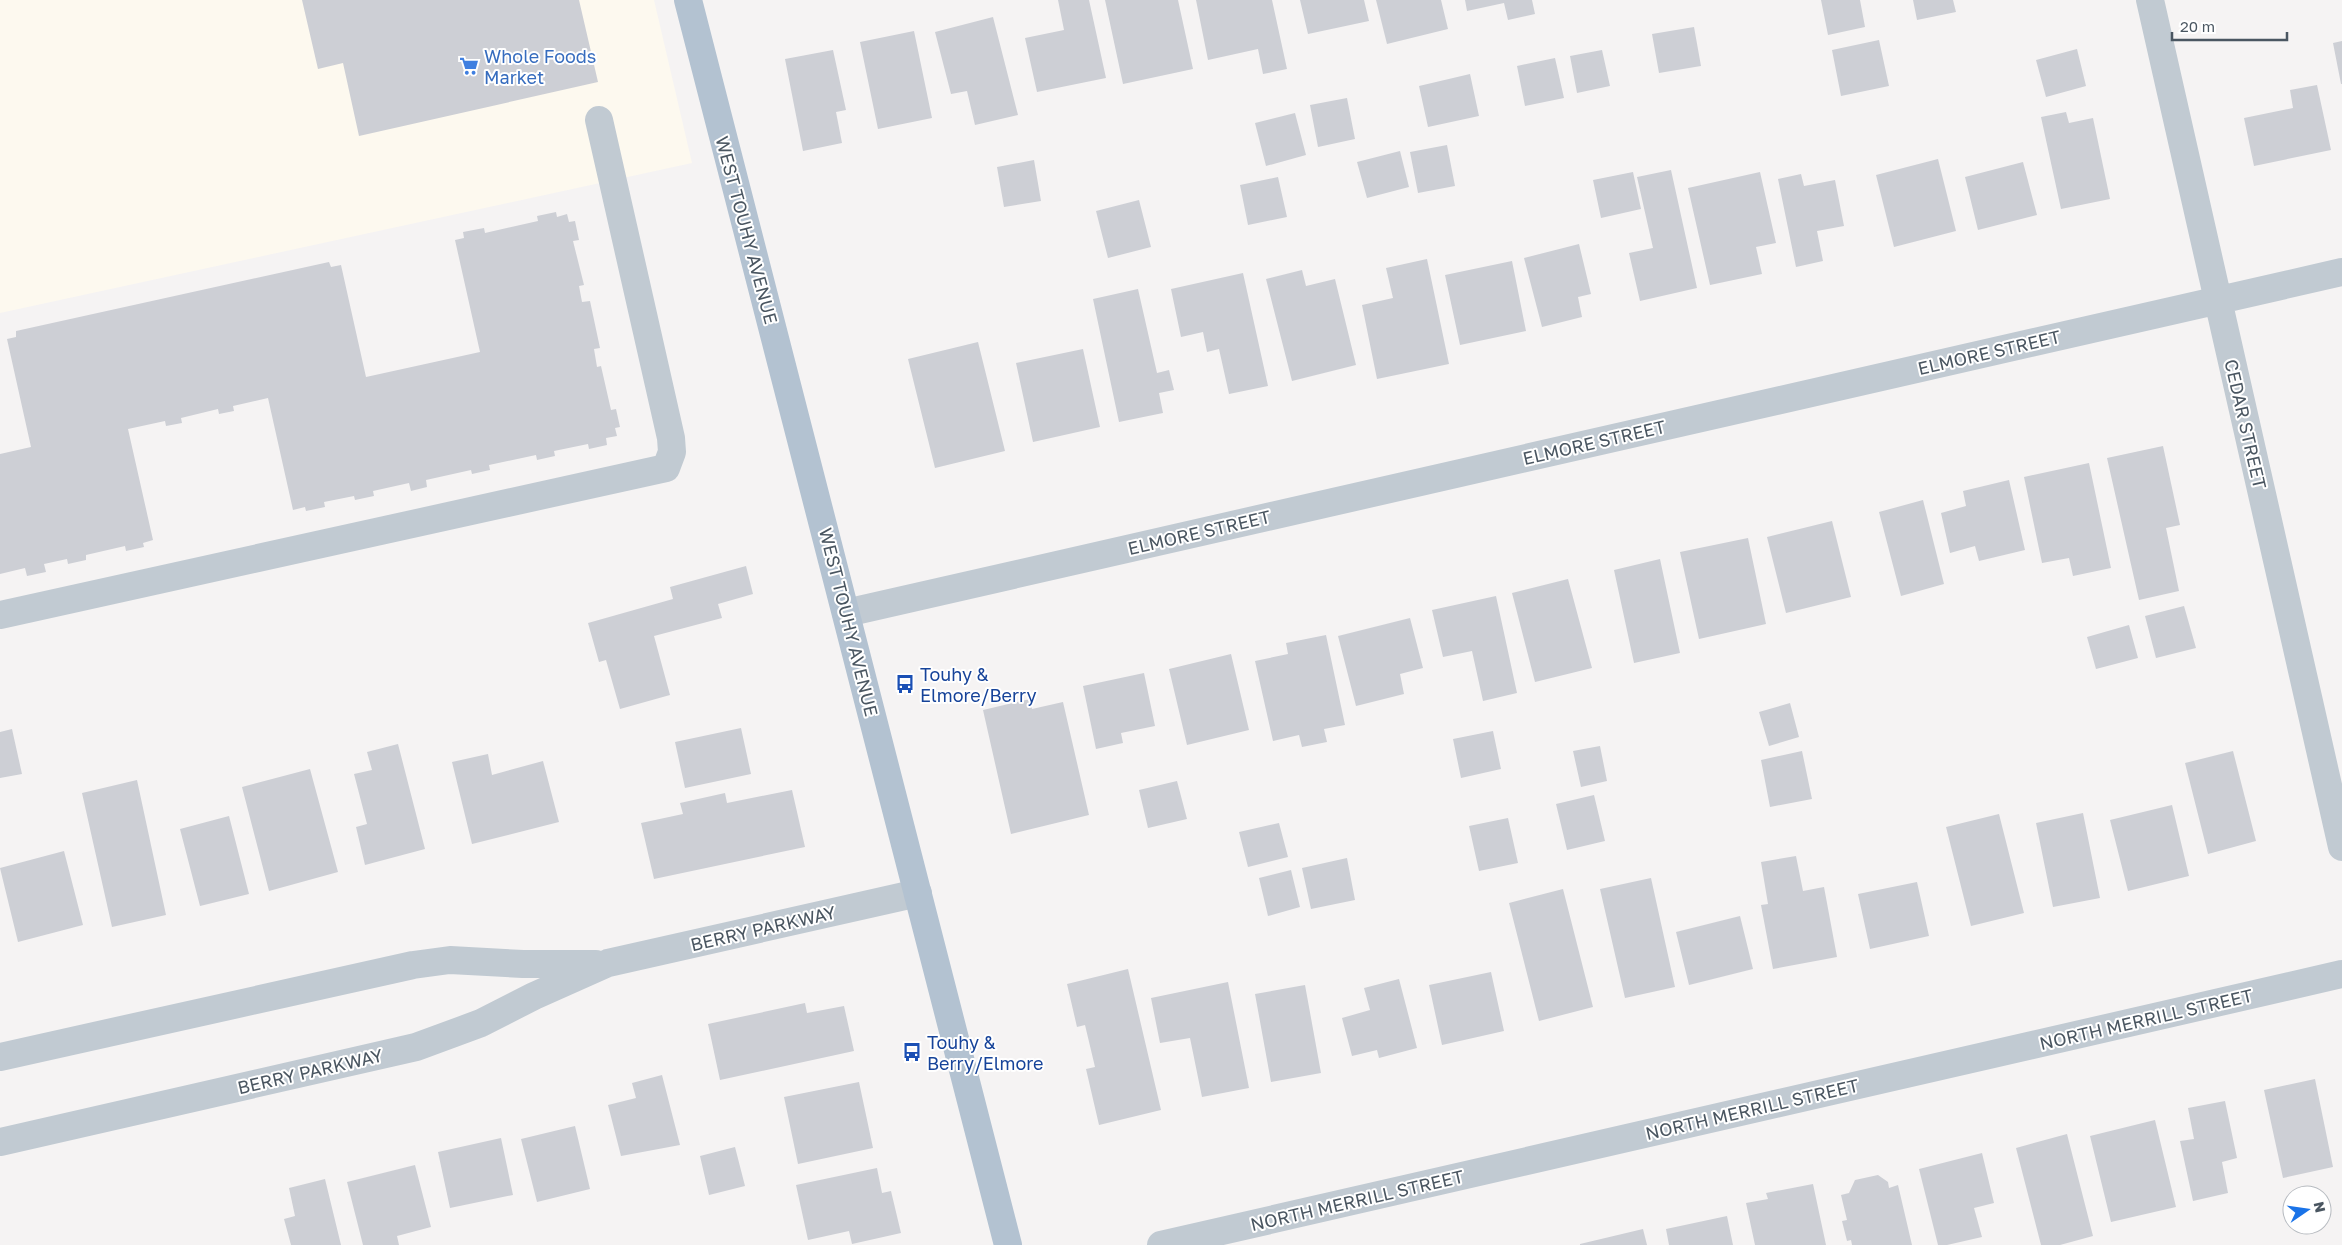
<svg xmlns="http://www.w3.org/2000/svg" width="2342" height="1245" font-family="'Golos Text',sans-serif">
<style>
.commercial{fill:#fdf9ef}
.building{fill:#cdcfd5}
.lines{fill:none;stroke-linecap:round;stroke-linejoin:round}
.minor{stroke:#c1cad2;stroke-width:28}
.major{stroke:#b3c2d1;stroke-width:28}
.labels{text-anchor:middle;dominant-baseline:central;stroke-width:4;stroke-linejoin:round;paint-order:stroke}
.shop-label{font-size:18px;fill:#366cbe;stroke:#fff;text-anchor:start}
.street-label{font-size:18px;fill:#4a5661;stroke:#fff}
.transit-label{font-size:18px;fill:#164399;stroke:#fff;text-anchor:start}
</style>
<rect width="100%" height="100%" fill="#f5f3f3"/>
<!-- commercial -->
<path class="commercial" d="M0 0H654L692 163 0 313Z"/>
<!-- building -->
<path class="building" d="M302 0H579L598 82 359 136 343 63 318 69Z
M1058 0H1089L1106 78 1037 92 1025 38 1064 30Z
M1105 0H1178L1193 69 1123 84Z
M1196 0H1272L1287 69 1263 74 1258 49 1208 60Z
M1300 0H1364L1369 21 1308 34Z
M1376 0H1441L1448 29 1387 44Z
M1465 0H1532L1535 14 1508 20 1504 3 1467 11Z
M1821 0H1860L1865 27 1828 35Z
M1913 0H1953L1956 12 1917 20Z
M993 17 1018 115 975 125 967 91 951 94 935 32Z
M1694 27 1701 66 1659 73 1652 34Z
M914 31 932 118 878 129 860 42Z
M1879 40 1889 86 1841 96 1832 50Z
M2342 41V84H2341L2333 43Z
M2077 49 2086 86 2046 97 2036 60Z
M833 50 846 110 836 112 842 143 803 151 785 59Z
M1602 50 1610 86 1577 93 1570 56Z
M1555 58 1564 98 1525 106 1517 66Z
M1470 74 1479 116 1428 127 1419 86Z
M2317 85 2331 150 2254 166 2244 118 2293 108 2290 90Z
M1347 98 1355 139 1318 147 1310 105Z
M2066 112 2069 123 2093 118 2110 199 2061 209 2041 117Z
M1295 113 1306 155 1266 166 1255 123Z
M1447 145 1455 186 1418 193 1410 152Z
M1400 151 1409 187 1367 198 1357 162Z
M1938 159 1956 231 1894 247 1876 175Z
M1034 160 1041 201 1004 207 997 167Z
M2023 162 2037 215 1978 230 1965 177Z
M1671 170 1697 288 1640 301 1629 253 1653 248 1637 177Z
M1633 172 1641 209 1601 218 1593 180Z
M1760 172 1776 243 1756 247 1762 274 1710 285 1688 188Z
M1801 174 1804 186 1835 180 1844 226 1817 231 1823 261 1796 267 1778 179Z
M1278 177 1287 217 1248 225 1240 185Z
M1139 200 1151 247 1108 258 1096 211Z
M556 212 557 217 567 214 569 222 575 221 579 240 573 241 584 285 579 286 582 302 590 301 600 348 594 349 597 367 601 366 611 410 616 409 620 427 615 428 617 436 606 438 607 445 589 449 588 444 554 451 555 456 537 460 536 455 489 465 490 470 472 474 471 470 426 480 427 487 411 491 409 483 373 491 374 496 355 500 354 496 324 502 325 507 306 511 305 507 293 510 268 398 233 406 234 411 219 414 218 409 181 418 182 423 166 426 165 421 128 429 153 540 143 543 144 547 126 551 125 546 86 555V560L68 564 67 559 44 564 46 572 27 576 25 568 0 574V454L31 447 7 339 16 337V331L329 262 331 267 341 265 366 377 480 352 455 240 464 238 463 232 484 228 485 233 538 221 537 216Z
M1579 244 1591 294 1578 297 1582 317 1542 327 1524 258Z
M1427 259 1449 364 1377 379 1362 305 1393 298 1386 268Z
M1512 261 1526 331 1460 345 1445 275Z
M1302 270 1306 286 1335 279 1356 365 1292 381 1266 279Z
M1243 273 1268 386 1229 394 1219 349 1207 352 1203 332 1181 337 1171 289Z
M1138 289 1157 373 1169 370 1174 390 1159 393 1163 413 1119 422 1093 299Z
M978 342 1005 451 935 468 908 359Z
M1083 349 1100 427 1033 442 1016 363Z
M2163 446 2180 525 2166 528 2179 591 2139 600 2107 458Z
M2089 463 2111 568 2073 576 2069 558 2042 563 2024 477Z
M2009 480 2025 550 1979 561 1975 546 1950 553 1941 513 1966 506 1963 491Z
M1923 500 1944 584 1901 596 1879 512Z
M1832 521 1851 597 1786 613 1767 537Z
M1748 538 1766 624 1699 639 1680 552Z
M1660 559 1680 653 1634 663 1614 570Z
M746 566 753 594 718 604 722 618 654 636 670 695 620 709 606 660 599 662 588 623 673 599 670 587Z
M1568 579 1592 668 1535 682 1512 593Z
M1496 596 1517 693 1483 701 1472 651 1443 657 1432 610Z
M2184 606 2196 648 2156 658 2145 616Z
M1410 618 1423 668 1400 674 1404 694 1356 706 1338 636Z
M2129 625 2138 658 2096 669 2087 637Z
M1326 635 1345 725 1324 729 1327 742 1302 747 1299 735 1273 741 1255 661 1288 654 1286 643Z
M1231 654 1249 730 1187 745 1169 669Z
M1144 673 1155 726 1121 733 1123 743 1096 749 1083 686Z
M1030 699 1032 709 1063 702 1089 815 1011 834 983 710Z
M1790 703 1799 737 1769 746 1759 712Z
M741 728 751 774 685 788 675 742Z
M12 729 22 774 0 778V732Z
M1493 731 1501 769 1461 778 1453 739Z
M398 744 425 849 365 865 356 827 367 824 354 774 372 770 367 752Z
M1600 746 1607 781 1581 787 1573 751Z
M1802 751 1812 799 1770 807 1761 760Z
M2233 751 2256 841 2208 854 2185 763Z
M488 754 492 775 543 761 559 822 472 844 452 762Z
M310 769 338 872 269 891 242 787Z
M137 780 166 915 112 927 82 793Z
M1177 781 1187 819 1148 828 1139 790Z
M792 790 805 847 654 879 641 823 683 814 680 803 725 793 727 803Z
M1594 795 1605 841 1567 850 1556 804Z
M2172 805 2189 876 2128 891 2110 820Z
M2083 813 2100 898 2053 907 2036 823Z
M1999 814 2024 913 1971 926 1946 827Z
M229 816 249 894 200 906 180 829Z
M1508 818 1518 863 1479 871 1469 826Z
M1279 823 1288 857 1248 867 1239 832Z
M64 851 83 925 18 942 0 868Z
M1796 856 1803 891 1824 887 1837 957 1773 969 1761 905 1768 904 1761 862Z
M1347 858 1355 900 1311 909 1302 868Z
M1291 870 1300 907 1268 916 1259 878Z
M1651 878 1675 987 1625 998 1600 889Z
M1917 882 1929 936 1870 949 1858 894Z
M1563 889 1593 1007 1539 1021 1509 903Z
M1740 916 1753 969 1689 985 1676 932Z
M1128 969 1161 1110 1099 1125 1086 1069 1095 1067 1085 1025 1077 1027 1067 984Z
M1491 972 1504 1031 1442 1045 1429 985Z
M1399 979 1417 1048 1379 1058 1377 1050 1352 1056 1342 1018 1370 1010 1364 988Z
M1228 982 1249 1088 1202 1097 1190 1038 1160 1043 1151 998Z
M1305 985 1321 1073 1271 1082 1255 994Z
M805 1003 807 1013 844 1006 854 1051 720 1080 708 1024Z
M662 1075 680 1145 621 1156 608 1105 636 1098 632 1083Z
M2315 1079 2333 1167 2283 1178 2264 1090Z
M859 1082 873 1148 798 1164 784 1097Z
M2225 1101 2237 1158 2222 1162 2228 1193 2193 1201 2180 1141 2194 1139 2188 1108Z
M2155 1120 2176 1207 2111 1222 2090 1136Z
M575 1126 590 1189 537 1202 521 1139Z
M2067 1134 2093 1236 2060 1245H2041L2016 1148Z
M501 1138 513 1195 450 1208 438 1152Z
M735 1147 745 1186 709 1195 700 1156Z
M1982 1153 1994 1203 1974 1208 1982 1237 1947 1245H1938L1919 1169Z
M415 1165 431 1227 397 1236 399 1245H363L347 1182Z
M877 1168 882 1193 891 1191 901 1233 852 1244 849 1231 808 1240 796 1185Z
M1878 1175 1888 1182 1889 1188 1898 1185 1912 1245H1852L1851 1240 1847 1241 1842 1221 1847 1220 1841 1195 1849 1193 1855 1180Z
M325 1179 341 1245H291L284 1219 295 1216 289 1188Z
M1813 1184 1826 1245H1755L1746 1203 1768 1199 1766 1193Z
M1727 1216 1733 1245H1669L1666 1229Z
M1643 1229 1647 1245H1580V1244Z"/>
<g class="lines">
<!-- minor -->
<path class="minor" d="M2150 0 2342 847
M846 613 2342 272
M0 615 666 468 672 452 671 438 599 120
M0 1057 413 965 450 960 523 964H596
M0 1142 416 1047 481 1023 534 996 608 963 918 893
M1161 1245 2342 974"/>
<!-- major -->
<path class="major" d="M688 0 1008 1245"/>
</g>
<!-- icons -->
<defs>
<g id="supermarket-bare" transform="scale(1.5)"><path d="M-6-5.5h2.5l.6 2H6L4.5 2H-2.5L-4.4-4H-6ZM-1.5 3.2a1.3 1.3 0 1 0 .1 0ZM3 3.2a1.3 1.3 0 1 0 .1 0Z" fill="#3f7fe0" stroke="#fff" stroke-width="2.5" paint-order="stroke"/></g>
<g id="bus-bare" transform="scale(1.5)"><path d="M-5-6H5V4H4V6H2V4H-2V6H-4V4H-5ZM-3.5-4V0h7V-4ZM-3.5 1.2v1.5H-2V1.2ZM2 1.2v1.5H3.5V1.2Z" fill="#1a4fb4" stroke="#fff" stroke-width="2.5" paint-order="stroke"/></g>
</defs>
<g fill-rule="evenodd">
<use href="#supermarket-bare" x="469" y="66"/>
<use href="#bus-bare" x="905" y="684"/>
<use href="#bus-bare" x="912" y="1052"/>
</g>
<g class="labels">
<!-- shop labels -->
<g class="shop-label">
<text x="484" y="56">Whole Foods<tspan x="484" dy="21">Market</tspan></text>
</g>
<!-- street labels -->
<g class="street-label">
<text transform="translate(747 230) rotate(75)">WEST TOUHY AVENUE</text>
<text transform="translate(1989 352) rotate(-13)">ELMORE STREET</text>
<text transform="translate(2246 424) rotate(77)">CEDAR STREET</text>
<text transform="translate(1594 442) rotate(-13)">ELMORE STREET</text>
<text transform="translate(1199 532) rotate(-13)">ELMORE STREET</text>
<text transform="translate(849 622) rotate(76)">WEST TOUHY AVENUE</text>
<text transform="translate(763 928) rotate(-13)">BERRY PARKWAY</text>
<text transform="translate(2146 1019) rotate(-13)">NORTH MERRILL STREET</text>
<text transform="translate(310 1071) rotate(-13)">BERRY PARKWAY</text>
<text transform="translate(1752 1109) rotate(-13)">NORTH MERRILL STREET</text>
<text transform="translate(1357 1200) rotate(-13)">NORTH MERRILL STREET</text>
</g>
<!-- transit labels -->
<g class="transit-label">
<text x="920" y="674">Touhy &amp;<tspan x="920" dy="21">Elmore/Berry</tspan></text>
<text x="927" y="1042">Touhy &amp;<tspan x="927" dy="21">Berry/Elmore</tspan></text>
</g>
</g>
<!-- north arrow -->
<g transform="translate(2307 1210) rotate(77)"><circle r="24" fill="#ffffff" stroke="#b7bbc0"/>
<path d="M0-4L9 19L0 12L-9 19Z" fill="#1a73e8"/>
<text y="-8" font-size="14" font-weight="bold" text-anchor="middle" fill="#4a5661">N</text>
</g>
<!-- scale -->
<path d="M2172 32v8h115v-8" fill="none" stroke="#4a5661" stroke-width="2.5"/>
<text x="2180" y="32" font-size="15" fill="#4a5661" stroke="#ffffff" stroke-width="4" paint-order="stroke">20 m</text>
</svg>
